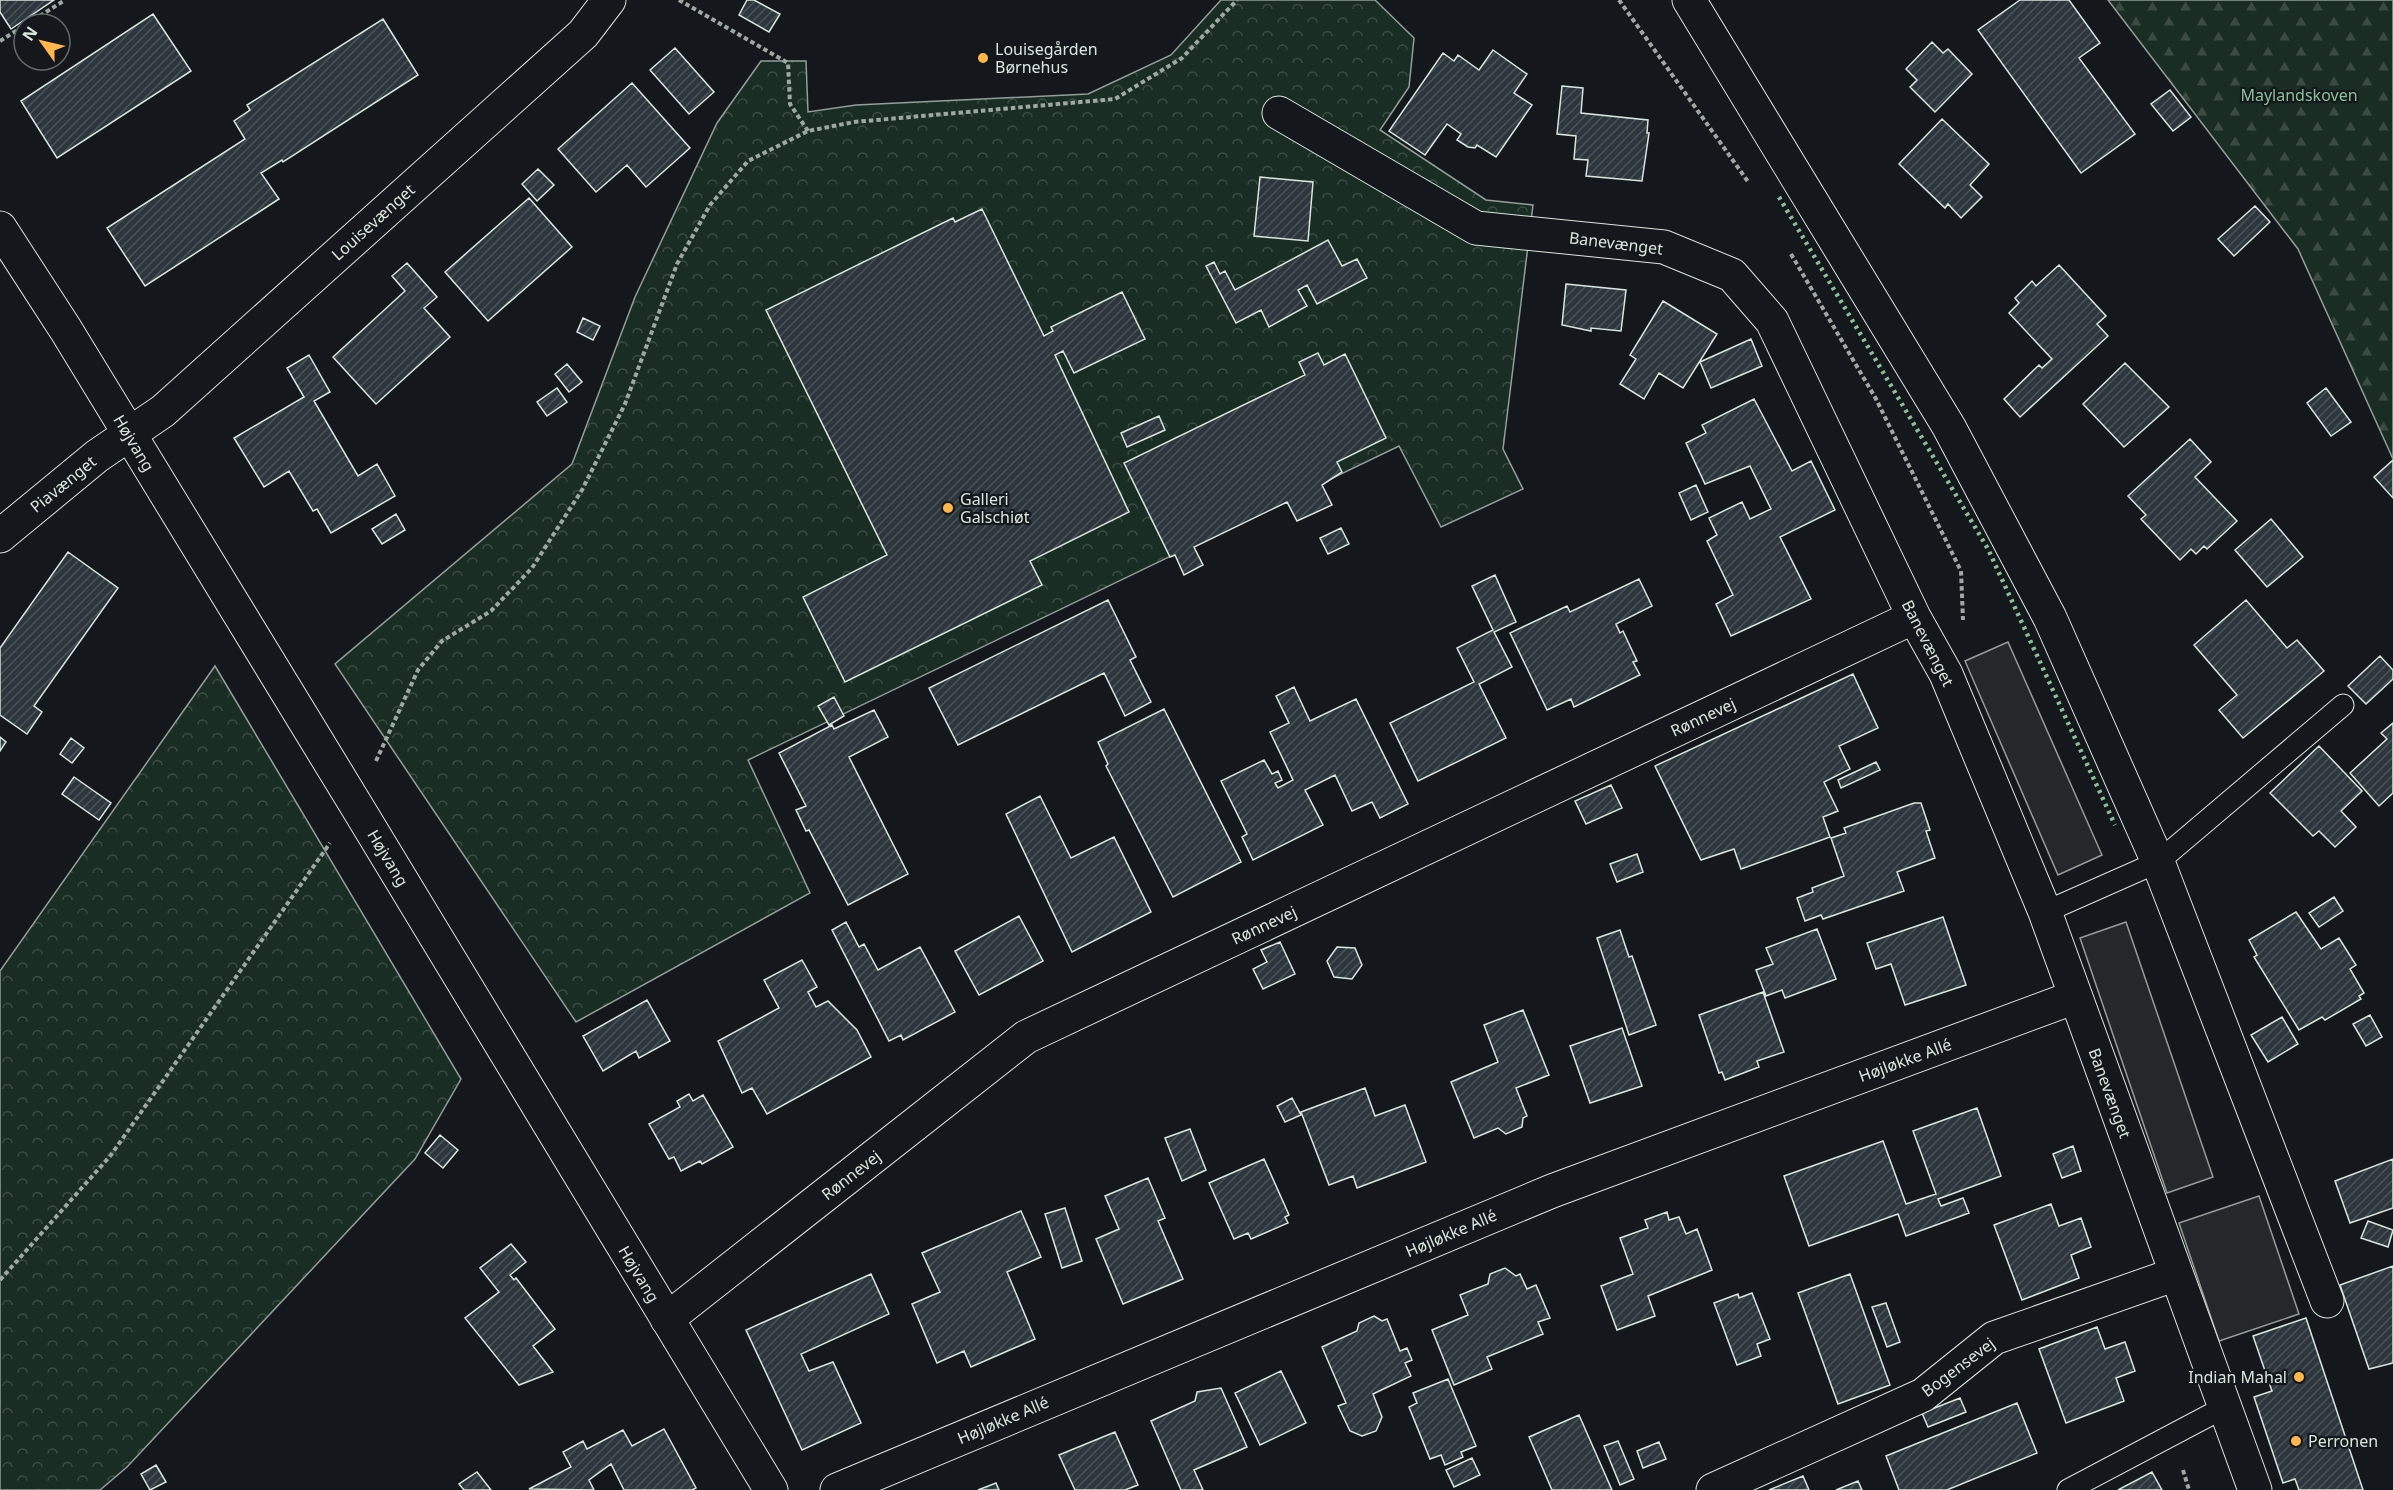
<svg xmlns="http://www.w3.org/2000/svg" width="2393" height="1490" font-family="'Noto Sans',sans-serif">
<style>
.forest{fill:url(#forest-firs);stroke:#939e99;stroke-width:1.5}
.park{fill:url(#park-crowns);stroke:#939e99;stroke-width:1.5}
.parking{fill:#24282b;stroke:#939e99;stroke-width:1.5}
.building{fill:url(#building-hatch);stroke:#d8e6dc;stroke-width:1.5}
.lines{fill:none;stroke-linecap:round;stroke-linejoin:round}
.service-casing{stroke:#d8e6dc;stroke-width:23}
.minor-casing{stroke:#d8e6dc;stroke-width:35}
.tertiary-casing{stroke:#d8e6dc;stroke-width:35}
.path{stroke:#9da8a2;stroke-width:4;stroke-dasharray:4.5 3;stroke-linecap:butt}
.service{stroke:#14181c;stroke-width:21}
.minor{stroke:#14181c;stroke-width:33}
.tertiary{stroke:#14181c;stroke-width:33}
.hedge{stroke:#8ac095;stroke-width:4.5;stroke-dasharray:3 4.5;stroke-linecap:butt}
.poi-dot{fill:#ffb74d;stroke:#14181c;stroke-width:2}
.labels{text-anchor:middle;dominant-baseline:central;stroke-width:4.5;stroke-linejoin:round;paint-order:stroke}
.poi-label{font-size:16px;fill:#d8e6dc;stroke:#14181c;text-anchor:start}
.park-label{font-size:16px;fill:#8ac095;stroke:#14181c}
.street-label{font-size:16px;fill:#d8e6dc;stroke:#14181c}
</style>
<defs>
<pattern id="forest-firs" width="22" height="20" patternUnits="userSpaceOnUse" patternTransform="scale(1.5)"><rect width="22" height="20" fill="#1a2d24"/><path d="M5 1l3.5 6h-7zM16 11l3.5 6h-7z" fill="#3b4b43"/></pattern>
<pattern id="park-crowns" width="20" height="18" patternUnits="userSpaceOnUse" patternTransform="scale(1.5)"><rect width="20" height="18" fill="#1a2d24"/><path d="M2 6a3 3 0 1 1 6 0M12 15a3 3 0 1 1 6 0" fill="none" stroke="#3b4b43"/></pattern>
<pattern id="building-hatch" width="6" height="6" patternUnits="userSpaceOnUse" patternTransform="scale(1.5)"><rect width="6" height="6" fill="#2c363c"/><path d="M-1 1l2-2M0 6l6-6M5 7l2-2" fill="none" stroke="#4a5358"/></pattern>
</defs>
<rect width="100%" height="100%" fill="#14181c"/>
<!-- forest -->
<path class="forest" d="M2108 0H2393V459L2298 249Z"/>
<!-- park -->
<path class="park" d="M1221 0H1375L1414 38 1409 87 1380 130 1486 200 1533 205 1503 449 1523 489 1441 527 1399 446 748 760 810 893 576 1022 335 664 572 464 635 297 717 123 761 61H806L808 112 856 105 1088 94 1171 55Z
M215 666 461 1079 415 1159 127 1467 100 1490H0V971Z"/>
<!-- parking -->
<path class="parking" d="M2008 642 2102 855 2058 875 1965 661Z
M2126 922 2213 1177 2167 1193 2080 938Z
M2259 1196 2299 1314 2219 1341 2179 1223Z"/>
<!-- building -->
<path class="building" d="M0 0H54L11 29 0 12Z
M747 0H754L780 14 769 32 739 15Z
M2020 0H2069L2100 43 2079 58 2135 134 2081 173 1978 30Z
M153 14 191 71 57 158 21 101Z
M383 19 418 75 283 162 282 160 261 173 279 199 145 286 107 228 245 139 234 121 250 110 247 105Z
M1932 42 1943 53 1948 49 1972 74 1935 112 1910 87 1917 80 1906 69Z
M675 48 714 92 689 114 650 70Z
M1493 50 1527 74 1514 93 1532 105 1496 157 1477 145 1475 148 1468 147 1457 140 1461 134 1447 124 1425 155 1389 131 1443 53 1454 61 1458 55 1479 70Z
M632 83 690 148 646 187 627 165 596 192 558 149Z
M1562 86 1583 88 1581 113 1648 120 1647 133H1649L1642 181 1586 176 1588 160 1574 159 1576 136 1557 134Z
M2170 90 2191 117 2173 131 2151 104Z
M1942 119 1989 164 1970 185 1982 197 1961 218 1948 204 1945 208 1899 164Z
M538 169 554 185 537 201 522 184Z
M1260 177 1313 182 1308 241 1254 236Z
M529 198 572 247 488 321 445 272Z
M2255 206 2270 222 2234 256 2218 239Z
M982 209 1044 336 1053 331 1051 327 1122 292 1145 339 1074 373 1063 351 1055 355 1129 512 1030 561 1042 585 845 682 803 597 887 555 766 310 953 218 955 222Z
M1328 240 1342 266 1357 259 1367 278 1317 304 1307 285 1298 290 1307 306 1269 327 1261 310 1236 323 1206 266 1214 262 1220 274 1225 271 1235 290Z
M407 263 437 297 424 308 450 337 376 404 333 357 405 291 392 276Z
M2059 265 2106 316 2097 324 2108 336 2020 417 2004 399 2039 365 2042 368 2052 359 2009 313 2019 303 2015 298 2032 281 2036 286Z
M1566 284 1626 290 1621 331 1591 328V331L1562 325Z
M1663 301 1717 334 1683 388 1659 373 1644 399 1620 384 1636 359 1630 355Z
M583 318 600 326 593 340 577 332Z
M1751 339 1762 366 1711 388 1700 362Z
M1318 353 1324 365 1345 354 1386 438 1337 462 1342 472 1322 485 1332 505 1297 521 1287 502 1194 547 1203 565 1184 575 1175 555 1170 557 1124 463 1305 375 1299 362Z
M309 355 330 392 314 401 358 476 377 464 395 496 331 533 317 509 313 511 289 471 264 487 234 438 304 397 287 368Z
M2125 363 2169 407 2124 447 2083 404Z
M567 364 582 382 569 392 555 374Z
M557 388 567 402 547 416 537 402Z
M2326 388 2351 422 2331 436 2307 403Z
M1754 399 1792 471 1811 461 1835 510 1780 537 1811 599 1731 636 1716 604 1733 595 1707 541 1717 535 1709 518 1742 502 1750 519 1771 509 1750 466 1705 484 1686 443 1706 433 1702 425Z
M1159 416 1165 430 1127 447 1121 433Z
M2190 439 2211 462 2195 477 2237 521 2207 549 2204 546 2196 554 2191 549 2180 560 2141 519 2146 515 2128 496Z
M2393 460V498L2374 477Z
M1696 485 1708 512 1691 520 1679 493Z
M396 514 405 530 382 544 372 529Z
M2271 519 2303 557 2267 587 2235 550Z
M1341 528 1349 544 1328 554 1320 538Z
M68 552 118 588 34 706 42 712 27 734 0 715V648Z
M1495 575 1516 622 1494 632 1512 667 1479 684 1506 738 1418 781 1390 723 1474 682 1457 648 1493 630 1472 586Z
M1639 579 1652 606 1616 624 1620 633 1623 631 1637 661 1633 662 1640 675 1574 707 1571 699 1547 710 1510 633 1567 606 1570 612Z
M1108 600 1136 657 1130 660 1151 702 1125 716 1104 673 958 745 929 688Z
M2246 600 2287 648 2297 640 2324 671 2243 738 2219 710 2237 695 2194 645Z
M2380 656 2393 670V679L2366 704 2348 686Z
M1853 674 1878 728 1839 746 1850 769 1824 782 1838 811 1823 817 1830 837 1741 869 1734 849 1701 860 1655 766Z
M1294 687 1310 721 1356 699 1408 804 1380 818 1372 802 1352 811 1335 775 1305 790 1323 825 1253 860 1242 837 1247 834 1221 781 1264 760 1272 774 1278 771 1282 780 1275 783 1278 788 1293 780 1270 732 1289 723 1276 696Z
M834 697 844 716 829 725 818 706Z
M1164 709 1241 862 1173 897 1106 766 1108 764 1098 742Z
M874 710 888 737 849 757 908 874 848 905 809 830 806 831 796 810 806 806 779 753 832 725 834 729Z
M2393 723V793L2379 806 2350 773 2387 739 2381 733Z
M0 737 6 742 0 751Z
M71 738 84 748 72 763 60 754Z
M2319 746 2362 791 2341 811 2356 827 2335 847 2319 831 2313 836 2270 793Z
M1876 762 1880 770 1841 788 1838 780Z
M74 777 111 803 99 820 62 794Z
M1611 785 1622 808 1586 824 1575 801Z
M1040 796 1071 858 1114 837 1151 912 1072 952 1006 814Z
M1914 803H1921L1930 830 1926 831 1935 858 1897 872 1904 891 1823 919 1821 915 1805 921 1797 898 1813 892 1812 888 1844 876 1831 838 1846 833 1844 828Z
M1637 854 1643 872 1617 882 1610 864Z
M2334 897 2343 911 2319 927 2309 913Z
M2296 912 2321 949 2339 938 2356 965 2350 969 2364 993 2359 996 2361 999 2325 1020 2322 1017 2299 1030 2254 957 2257 955 2249 940Z
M1019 916 1043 961 979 995 955 951Z
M1943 917 1966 985 1905 1005 1891 964 1876 969 1867 943Z
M846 922 859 947 864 944 878 970 920 947 955 1012 903 1040 901 1035 889 1041 832 930Z
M1817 929 1836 979 1785 998 1782 990 1766 996 1756 970 1773 964 1766 948Z
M1620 930 1629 957 1632 956 1656 1025 1629 1035 1597 938Z
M1280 942 1295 974 1263 989 1253 969 1267 962 1261 950Z
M1337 947 1355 948 1362 965 1352 979 1334 977 1327 961Z
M802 960 817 987 808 992 816 1007 828 1001 857 1030 871 1057 767 1114 752 1088 742 1093 718 1041 779 1008 764 980Z
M1763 992 1784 1052 1757 1061 1759 1067 1725 1080 1722 1072 1719 1073 1699 1015Z
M647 1000 670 1041 639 1058 636 1051 603 1071 583 1036Z
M1523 1010 1549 1075 1516 1088 1527 1116 1523 1118 1522 1127 1506 1134 1498 1128 1474 1138 1451 1082 1498 1062 1484 1025Z
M2370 1015 2382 1037 2366 1046 2353 1024Z
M2282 1017 2298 1044 2268 1062 2251 1035Z
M1622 1028 1642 1086 1590 1103 1570 1046Z
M1365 1088 1375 1116 1405 1105 1426 1162 1357 1188 1353 1176 1329 1185 1301 1112Z
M689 1094 693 1101 703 1095 733 1147 702 1164 700 1161 681 1171 674 1157 669 1159 649 1124 680 1107 677 1101Z
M1292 1098 1301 1115 1285 1122 1277 1106Z
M1977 1108 2001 1176 1938 1199 1941 1206 1963 1198 1969 1213 1906 1236 1898 1214 1809 1246 1784 1176 1883 1141 1906 1204 1936 1194 1913 1131Z
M1190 1129 1206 1170 1182 1181 1165 1138Z
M440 1135 458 1150 443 1168 425 1153Z
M2073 1146 2081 1171 2062 1178 2053 1154Z
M1264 1159 1289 1215 1285 1217 1288 1223 1251 1239 1248 1233 1234 1239 1209 1183Z
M2393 1159V1208L2350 1223 2335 1181Z
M1148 1178 1165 1218 1158 1221 1183 1279 1123 1304 1096 1239 1119 1229 1105 1196Z
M2051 1204 2059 1226 2081 1218 2091 1247 2071 1255 2079 1278 2022 1300 1994 1225Z
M1065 1208 1082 1261 1062 1268 1045 1214Z
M1021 1211 1041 1257 1007 1272 1035 1339 971 1367 964 1351 937 1363 912 1304 940 1292 922 1253Z
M1667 1212 1669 1220 1679 1217 1686 1234 1697 1229 1712 1270 1648 1296 1655 1316 1617 1330 1601 1286 1633 1274 1620 1238 1648 1228 1645 1220Z
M2368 1221 2393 1230 2388 1247 2361 1238Z
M511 1244 526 1262 510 1275 514 1280 516 1278 555 1329 533 1346 553 1372 519 1385 465 1318 499 1292 480 1268Z
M2393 1266V1363L2369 1369 2340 1285Z
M1505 1268 1516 1276 1520 1274 1527 1289 1536 1285 1550 1318 1538 1322 1543 1334 1487 1357 1492 1369 1454 1385 1432 1330 1468 1315 1460 1295 1488 1284 1490 1274Z
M871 1274 889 1314 801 1354 809 1371 833 1362 861 1423 802 1450 746 1330Z
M1850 1274 1890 1385 1838 1404 1798 1293Z
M1752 1293 1770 1339 1757 1344 1761 1356 1737 1365 1714 1303 1738 1294 1739 1298Z
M1886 1303 1900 1342 1887 1347 1872 1307Z
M1374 1316 1382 1321 1387 1319 1400 1351 1407 1348 1412 1360 1405 1363 1411 1376 1373 1394 1382 1417 1376 1431 1362 1436 1350 1431 1338 1406 1346 1403 1322 1347 1357 1331 1359 1323Z
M2306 1318 2363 1490H2299L2295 1479 2283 1483 2254 1397 2272 1391 2253 1336Z
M2097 1327 2105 1349 2125 1342 2135 1371 2116 1378 2124 1401 2066 1423 2039 1349Z
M1281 1371 1306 1423 1260 1445 1235 1393Z
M1448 1379 1476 1446 1461 1452 1463 1457 1445 1465 1441 1455 1430 1459 1409 1407 1417 1403 1413 1393Z
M1221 1388 1247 1447 1194 1470 1203 1490H1181L1151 1421 1195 1401 1197 1392Z
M1960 1398 1966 1412 1928 1427 1922 1413Z
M2017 1403 2037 1453 1947 1490H1899L1886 1456Z
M1579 1415 1612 1490H1552L1529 1437Z
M664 1429 696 1488 692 1490H624L611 1464 589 1480 594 1490 529 1489 571 1467 563 1452 583 1441 587 1449 623 1430 632 1446Z
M1115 1432 1138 1485 1125 1490H1075L1059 1455Z
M1618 1441 1634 1479 1620 1485 1604 1446Z
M1659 1442 1666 1459 1643 1468 1637 1451Z
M1472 1458 1480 1475 1454 1487 1446 1470Z
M156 1465 166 1482 150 1490 141 1474Z
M477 1472 491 1490H464L459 1484Z
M2152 1472 2162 1490H2118Z
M1803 1476 1809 1490H1769Z
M1858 1481 1862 1490H1836Z
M996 1483 999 1490H978Z"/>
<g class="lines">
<!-- service casing -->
<g class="service-casing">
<path id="service" d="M2045 912 2158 862 2343 705
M2068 1490 2225 1407"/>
</g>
<!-- minor casing -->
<g class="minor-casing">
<path id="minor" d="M1689 0 1949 427 2050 618 2158 862 2327 1301
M1279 113 1476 228 1664 247 1732 275 1772 321 1914 617 1946 674 2045 912 2255 1490
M0 536 97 456 163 411 583 34 609 0
M667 1319 1026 1037 1914 617
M837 1490 1552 1191 2075 997
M1713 1490 1923 1395 1994 1338 2176 1274"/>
</g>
<!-- tertiary casing -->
<g class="tertiary-casing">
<path id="tertiary" d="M0 228 66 330 356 805 771 1490"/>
</g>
<!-- path -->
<path class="path" d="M679 0 788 63 790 104 808 131
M1619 0 1749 183
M27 24 65 0
M0 41 24 26
M1791 254 1876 399 1961 571 1963 620
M376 761 418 670 442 641 491 611 532 568 582 490 625 404 677 264 710 205 748 161 808 131 854 122 1115 99 1182 58 1237 0
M0 1280 111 1155 330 843
M2183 1470 2189 1490"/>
<!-- service -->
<use href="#service" class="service"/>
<!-- minor -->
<use href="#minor" class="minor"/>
<!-- tertiary -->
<use href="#tertiary" class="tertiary"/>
<!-- hedge -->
<path class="hedge" d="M1779 197 1988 549 2115 825"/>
</g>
<!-- markers -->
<g class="poi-dot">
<circle cx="983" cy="58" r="6"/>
<circle cx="948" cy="508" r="6"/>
<circle cx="2299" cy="1377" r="6"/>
<circle cx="2296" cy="1441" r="6"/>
</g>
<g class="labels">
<!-- poi labels -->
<g class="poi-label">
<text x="995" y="49">Louisegården<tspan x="995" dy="18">Børnehus</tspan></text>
<text x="960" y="499">Galleri<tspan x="960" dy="18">Galschiøt</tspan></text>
<text x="2287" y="1377" text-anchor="end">Indian Mahal</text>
<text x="2308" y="1441">Perronen</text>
</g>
<!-- park labels -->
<g class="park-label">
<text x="2299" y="95">Maylandskoven</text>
</g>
<!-- street labels -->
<g class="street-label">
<text transform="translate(373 222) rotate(-42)">Louisevænget</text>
<text transform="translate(1616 243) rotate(7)">Banevænget</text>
<text transform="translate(134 443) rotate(59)">Højvang</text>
<text transform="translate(63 484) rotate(-39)">Piavænget</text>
<text transform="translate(1928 643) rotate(63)">Banevænget</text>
<text transform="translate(1703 717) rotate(-25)">Rønnevej</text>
<text transform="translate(388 858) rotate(59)">Højvang</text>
<text transform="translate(1264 925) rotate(-25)">Rønnevej</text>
<text transform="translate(1905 1060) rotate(-20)">Højløkke Allé</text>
<text transform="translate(2110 1093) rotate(70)">Banevænget</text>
<text transform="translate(851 1175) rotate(-38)">Rønnevej</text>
<text transform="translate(1451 1233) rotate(-23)">Højløkke Allé</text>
<text transform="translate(639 1274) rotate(59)">Højvang</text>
<text transform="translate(1958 1367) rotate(-37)">Bogensevej</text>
<text transform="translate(1003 1420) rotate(-23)">Højløkke Allé</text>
</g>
</g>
<!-- north arrow -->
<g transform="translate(42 42) rotate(304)"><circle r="28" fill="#14181c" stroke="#626a69" stroke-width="1.5"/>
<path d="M0-4.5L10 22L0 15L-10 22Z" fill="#ffb74d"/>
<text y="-9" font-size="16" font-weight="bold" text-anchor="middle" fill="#d8e6dc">N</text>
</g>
</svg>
